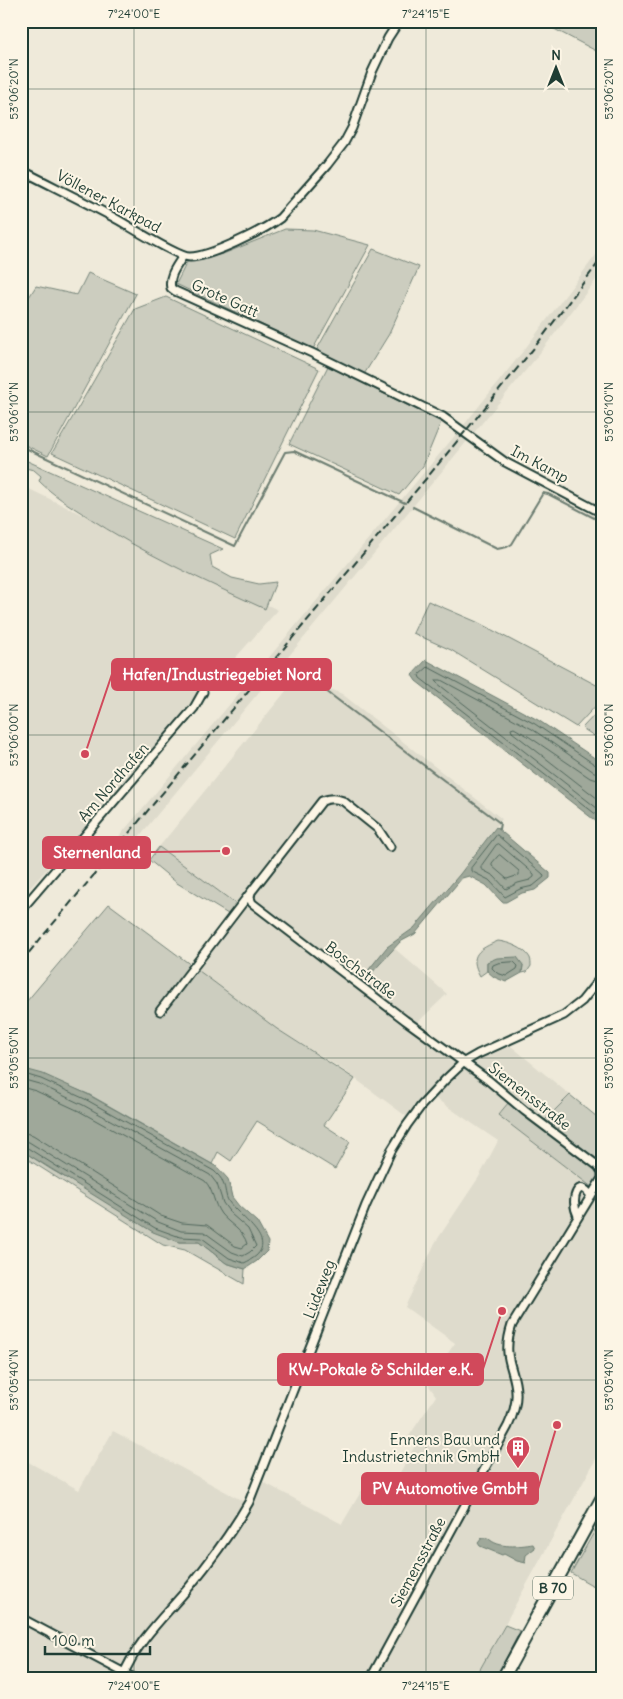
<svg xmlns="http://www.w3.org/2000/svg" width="623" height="1699" font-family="Delius,sans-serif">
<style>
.built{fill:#dedbcc}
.green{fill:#cccdbf;stroke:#76857a}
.water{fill:#9fa89a;stroke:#6c7d71}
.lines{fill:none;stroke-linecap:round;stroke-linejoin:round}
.shore{stroke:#52685d;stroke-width:1}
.stream{stroke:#6c7d71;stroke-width:2}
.street-casing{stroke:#1f3d34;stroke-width:11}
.primary-casing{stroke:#1f3d34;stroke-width:15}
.street{stroke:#fcf5e5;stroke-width:7}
.primary{stroke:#fcf5e5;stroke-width:11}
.rail{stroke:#1f3d34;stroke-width:2;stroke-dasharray:8 4;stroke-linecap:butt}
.ticks{fill:none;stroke:#1f3d34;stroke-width:1;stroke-opacity:0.45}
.labels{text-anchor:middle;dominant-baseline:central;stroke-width:4;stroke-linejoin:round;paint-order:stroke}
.shield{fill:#fcf5e5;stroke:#617469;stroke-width:1}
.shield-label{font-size:14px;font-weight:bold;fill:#1f3d34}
.street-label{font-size:15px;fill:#1f3d34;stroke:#fcf5e5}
.poi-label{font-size:15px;fill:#1f3d34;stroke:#fcf5e5;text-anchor:end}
.leader{fill:none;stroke:#d1495b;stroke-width:2}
.callout-dot{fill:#d1495b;stroke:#fcf5e5;stroke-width:2}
.callout{fill:#d1495b;stroke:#d1495b;stroke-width:2}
.callout-label{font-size:16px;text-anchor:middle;font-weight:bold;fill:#fff}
.neatline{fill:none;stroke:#1f3d34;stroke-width:2}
.ticks-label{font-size:12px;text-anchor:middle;fill:#1f3d34}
</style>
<rect width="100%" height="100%" fill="#efeada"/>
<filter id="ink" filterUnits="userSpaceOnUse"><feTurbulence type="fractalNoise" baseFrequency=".02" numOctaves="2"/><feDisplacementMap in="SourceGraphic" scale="10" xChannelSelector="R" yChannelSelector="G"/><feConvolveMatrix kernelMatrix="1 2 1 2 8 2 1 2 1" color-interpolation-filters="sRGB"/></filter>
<g filter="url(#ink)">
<!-- built -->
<path class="built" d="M602 247V272L536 358 113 868 101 858 463 426 524 350Z
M21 485 278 610 21 898Z
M299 675 342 694 502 819 460 874 414 928 387 947 369 976 394 948 447 994 418 1022 471 1062 511 1046 570 1095 545 1120 515 1095 499 1115 599 1193 602 1190V1448L475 1678H21V1458L79 1490 113 1431 252 1506 263 1482 342 1524 362 1490 383 1503 416 1444 407 1439 436 1396 427 1383 455 1343 405 1307 435 1243 479 1177 498 1141 429 1094 410 1119 342 1069 277 1029 191 965 236 904 159 847Z"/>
<!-- green -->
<path class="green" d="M539 21H602V54Z
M285 229 313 230 370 245 313 349 176 284 187 262 223 254Z
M373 249 419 267 389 334 363 376 316 351Z
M88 273 136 294 48 456 21 443V310L36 286 77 295Z
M166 297 319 369 235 539 52 453 135 309Z
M328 366 441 422 423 466 399 495 289 444Z
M23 459 223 549 210 555 212 567 232 578 259 584 276 582 265 609C204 581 142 553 85 515 69 505 53 495 39 481L41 476 34 470 21 467Z
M428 601 477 622 602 688V699L576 727 451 650 413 633Z
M602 707V741L582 728Z
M159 847 236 904 228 914 177 883 149 860Z
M109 904 277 1029 355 1079 324 1125 350 1142 335 1169 257 1121 231 1161 218 1152 212 1164 88 1094 21 1068V1008Z
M498 941C508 942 525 948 530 958 531 961 531 964 531 966L527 972 522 973 523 965 487 962V971L480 976C468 955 479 949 498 941Z
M570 1095 602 1121V1166L597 1160 545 1120Z
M509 1102 597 1169 599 1174 593 1188 498 1115Z
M21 1150 52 1170 179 1242H199L226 1263 245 1269 244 1284 185 1250 163 1245 21 1155Z
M602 1518V1591L571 1573Z
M505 1625 520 1631 496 1678H475Z"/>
<!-- water -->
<path class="water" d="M426 660 538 720 602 763V826L416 681 412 675Z
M496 827 550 873V878L535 890 522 893 506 902H502L486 885 469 876 462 878 415 934 400 942 369 976 366 973 387 947 414 928 460 874Z
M517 957 523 965 522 973 506 982 494 977 487 971V962L497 958Z
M21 1068 43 1074 87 1094 217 1167 228 1179 232 1197 239 1206 257 1222 268 1242 267 1251 257 1261 245 1269 226 1263 199 1242H179L153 1232 21 1150Z
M482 1538H488C498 1549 520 1546 533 1544L535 1548 526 1555 525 1562 526 1563 517 1561 504 1554 502 1555 480 1546 478 1543Z"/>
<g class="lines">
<!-- shore -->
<path class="shore" d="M602 767 597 766 535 724 428 667 419 675 420 678 602 819
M602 773 594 772 532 729 441 680H436L437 683 602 812
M602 781 590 778 528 736 514 728 511 729 512 732 602 802
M497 835 543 874 544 877 533 886 520 889 505 897 489 880 471 871V868Z
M499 844 534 874V877L530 880 518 883 506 889 494 876 481 869V866L496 845Z
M500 855 519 871V875L507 879 492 866V863L498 856Z
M514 962 518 966 517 969 506 976 497 973 492 968 493 965 498 963Z
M21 1073 41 1079 85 1099 214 1171C217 1174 222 1178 223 1183 226 1189 225 1196 229 1202 242 1220 286 1245 244 1263L229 1258 202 1238 180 1237 155 1228 26 1147 21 1146
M21 1079 39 1084 83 1105 210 1175 217 1184 223 1203 231 1214 248 1229 256 1246 250 1252 243 1256 232 1252 204 1232 181 1231 158 1222 29 1142 21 1140
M21 1087 36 1091 79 1111 205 1181C214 1191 213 1203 221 1214 229 1224 244 1231 247 1244L242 1248 235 1246 207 1225 182 1223 161 1216 33 1135 21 1132"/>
<!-- stream -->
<path class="stream" d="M21 446 235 546 285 452 294 451 405 503
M413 507 497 549 507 547 512 544 543 493 548 494 602 522
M313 687 326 691 500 823 499 829"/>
<!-- street casing -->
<g class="street-casing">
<path id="street" d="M21 170C52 186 83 201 113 217 128 225 177 257 190 257 210 257 264 230 280 218L327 165 344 143 352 128 372 72 388 38 399 21
M183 256C177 266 168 276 171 288L175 291 312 353 443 417 505 462 602 513
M390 847 378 829 343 801C335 798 330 798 322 801L251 892 250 898 252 903 405 1020 488 1080 525 1111 598 1166 602 1172
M21 910 194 708 203 692
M160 1011 251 892
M578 1216C569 1198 579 1177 591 1196
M21 1618 134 1678
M122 1678C138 1639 164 1617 190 1586 212 1559 232 1532 249 1502L366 1205 391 1151 407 1125 421 1106 445 1080 464 1062 478 1054 564 1015 582 1001 602 976
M371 1678 508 1426C513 1415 517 1404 516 1392 516 1378 509 1366 508 1353 507 1343 509 1334 512 1325L602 1178V1173"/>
</g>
<!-- primary casing -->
<g class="primary-casing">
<path id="primary" d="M503 1678 602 1498"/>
</g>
<!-- street -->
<use href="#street" class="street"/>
<!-- primary -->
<use href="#primary" class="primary"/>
<!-- rail -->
<path class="rail" d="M21 962 445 456 534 348 602 258"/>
</g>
</g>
<!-- ticks -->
<path class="ticks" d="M134 21V1678M426 21V1678M21 89H602M21 412H602M21 735H602M21 1058H602M21 1380H602"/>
<!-- icons -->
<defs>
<g id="building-pin" transform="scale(1.25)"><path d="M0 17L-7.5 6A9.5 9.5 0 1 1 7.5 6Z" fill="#d1495b" stroke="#fcf5e5"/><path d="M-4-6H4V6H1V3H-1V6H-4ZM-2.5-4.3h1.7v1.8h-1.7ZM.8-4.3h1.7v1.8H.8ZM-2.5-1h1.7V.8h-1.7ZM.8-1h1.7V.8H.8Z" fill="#fff"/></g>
</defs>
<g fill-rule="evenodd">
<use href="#building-pin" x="518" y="1448"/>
</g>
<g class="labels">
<!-- shield labels -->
<rect class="shield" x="533" y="1576.5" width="40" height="23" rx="4"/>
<g class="shield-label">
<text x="553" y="1588">B 70</text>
</g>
<!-- street labels -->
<g class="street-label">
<text transform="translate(109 201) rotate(28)">Völlener Karkpad</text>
<text transform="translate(225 298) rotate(24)">Grote Gatt</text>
<text transform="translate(540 464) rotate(28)">Im Kamp</text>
<text transform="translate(113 782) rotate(-49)">Am Nordhafen</text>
<text transform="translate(361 970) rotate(37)">Boschstraße</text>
<text transform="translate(530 1096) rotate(38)">Siemensstraße</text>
<text transform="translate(319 1289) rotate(-69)">Lüdeweg</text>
<text transform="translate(418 1562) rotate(-62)">Siemensstraße</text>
</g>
<!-- poi labels -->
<g class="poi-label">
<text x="500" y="1439">Ennens Bau und<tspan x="500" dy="17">Industrietechnik GmbH</tspan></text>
</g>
</g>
<!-- callouts -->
<path class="leader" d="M85 754L112 674M226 851L150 852M502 1311L483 1369M557 1425L538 1489"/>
<g class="callout-dot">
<circle cx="85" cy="754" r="5"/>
<circle cx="226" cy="851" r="5"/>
<circle cx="502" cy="1311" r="5"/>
<circle cx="557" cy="1425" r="5"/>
</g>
<g class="callout">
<rect x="112" y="659" width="219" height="31" rx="5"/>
<rect x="43" y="837" width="107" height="31" rx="5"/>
<rect x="278" y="1354" width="205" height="31" rx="5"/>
<rect x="362" y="1473" width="176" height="31" rx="5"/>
</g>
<g class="callout-label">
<text x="222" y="680">Hafen/Industriegebiet Nord</text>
<text x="97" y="858">Sternenland</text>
<text x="381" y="1375">KW-Pokale &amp; Schilder e.K.</text>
<text x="450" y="1494">PV Automotive GmbH</text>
</g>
<!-- margin -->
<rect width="623" height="1699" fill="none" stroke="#fcf5e5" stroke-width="55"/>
<!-- north arrow -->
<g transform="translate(556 68)" stroke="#fcf5e5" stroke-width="4" paint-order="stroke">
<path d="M0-4L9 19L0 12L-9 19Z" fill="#1f3d34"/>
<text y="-8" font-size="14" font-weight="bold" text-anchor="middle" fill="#1f3d34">N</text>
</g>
<!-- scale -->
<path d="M45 1646v8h105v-8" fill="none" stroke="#1f3d34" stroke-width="2.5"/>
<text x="52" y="1646" font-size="15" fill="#1f3d34" stroke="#fcf5e5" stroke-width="4" paint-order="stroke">100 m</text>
<rect x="28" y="28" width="568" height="1644" class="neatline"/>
<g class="ticks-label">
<text x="134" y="18">7°24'00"E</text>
<text x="426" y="18">7°24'15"E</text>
<text transform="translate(14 89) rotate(-90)" y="4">53°06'20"N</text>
<text transform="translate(609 89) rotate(-90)" y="4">53°06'20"N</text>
<text transform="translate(14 412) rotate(-90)" y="4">53°06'10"N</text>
<text transform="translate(609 412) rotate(-90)" y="4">53°06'10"N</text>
<text transform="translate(14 735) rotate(-90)" y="4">53°06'00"N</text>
<text transform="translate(609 735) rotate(-90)" y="4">53°06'00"N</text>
<text transform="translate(14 1058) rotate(-90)" y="4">53°05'50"N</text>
<text transform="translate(609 1058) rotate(-90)" y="4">53°05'50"N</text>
<text transform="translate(14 1380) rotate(-90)" y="4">53°05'40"N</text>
<text transform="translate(609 1380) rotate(-90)" y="4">53°05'40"N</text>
<text x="134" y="1690">7°24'00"E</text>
<text x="426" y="1690">7°24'15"E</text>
</g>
</svg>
